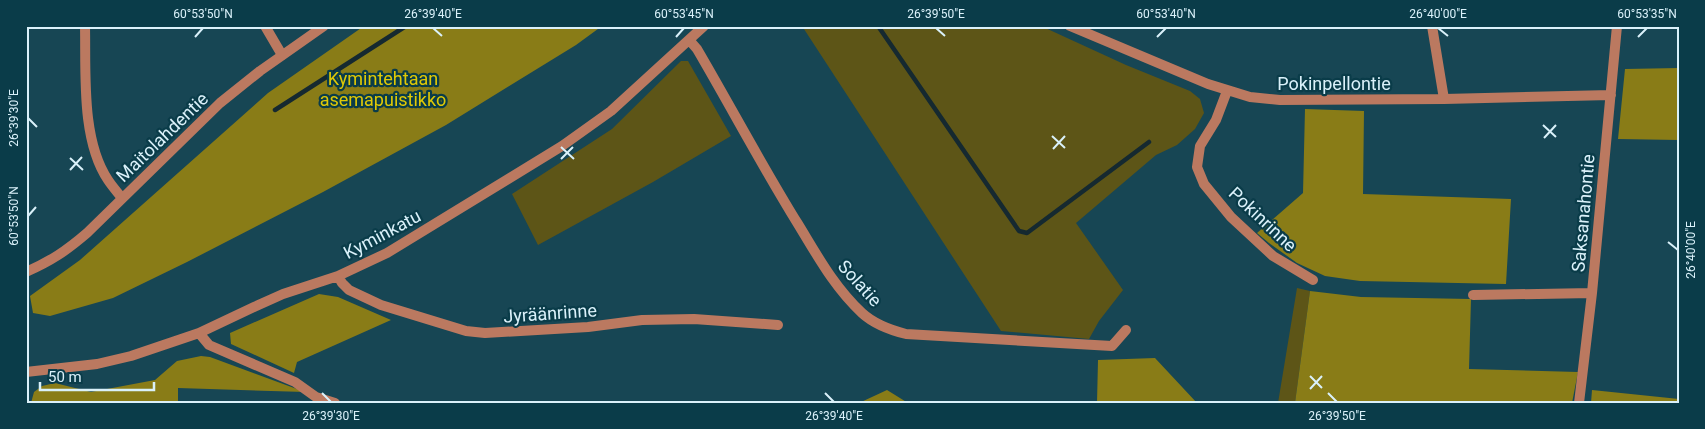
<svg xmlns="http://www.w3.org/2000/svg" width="1705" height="429" font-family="Roboto,sans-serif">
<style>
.green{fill:#5d5517}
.forest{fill:#897c17}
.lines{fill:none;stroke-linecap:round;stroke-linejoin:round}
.stream{stroke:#152930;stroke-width:4.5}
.minor{stroke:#bb7960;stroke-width:10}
.tertiary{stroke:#bb7960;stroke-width:10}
.ticks{fill:none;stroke:#daf1fa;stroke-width:2}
.labels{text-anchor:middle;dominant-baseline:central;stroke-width:4.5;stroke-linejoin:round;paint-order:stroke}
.park-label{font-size:18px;fill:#dfc906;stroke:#0a3c49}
.street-label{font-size:18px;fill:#daf1fa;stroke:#0a3c49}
.neatline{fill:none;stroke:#daf1fa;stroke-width:2}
.ticks-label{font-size:12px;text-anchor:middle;fill:#daf1fa}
</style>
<rect width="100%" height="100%" fill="#174654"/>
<!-- green -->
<path class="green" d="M802 26H1041L1126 65 1190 91 1200 99 1204 113 1195 129 1177 145 1156 155 1076 223 1123 290 1099 321 1089 339 1001 331Z
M681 61H688L731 136 653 182 538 245 512 194 612 129Z
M1297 288 1310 291 1295 403H1278Z"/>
<!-- forest -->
<path class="forest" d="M364 26H602L576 45 446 125 323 192 187 262 113 298 50 316 33 313 30 296 80 260 268 93Z
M1679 68V140L1618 139 1625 69Z
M1305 109 1364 111 1363 194 1511 199 1506 284 1360 281 1325 276 1297 263 1269 243 1257 233 1303 193Z
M1310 291 1361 297 1471 299 1469 369 1578 372 1572 403H1295Z
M319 294 338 297 391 320 297 362 294 373 231 344 230 333Z
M201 356 210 357 305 392 178 388V403H31L34 392 42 386 55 383 91 392 155 380 177 361Z
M1155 358 1197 403H1097L1098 360Z
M887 390 908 403H859Z
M1592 390 1679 399V403H1591Z"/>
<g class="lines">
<!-- stream -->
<path class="stream" d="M878 26 1019 231 1027 233 1149 142
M275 110 406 26"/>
<!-- minor -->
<path class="minor" d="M85 26C86 73 81 140 108 180 112 186 117 192 122 198
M265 26 282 55
M1070 26 1208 84 1250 97 1280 100 1444 99 1611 95
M1432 26 1444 99
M690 41 697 49C731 107 762 166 798 224 817 255 834 287 862 313 874 324 890 330 906 334L1112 346 1126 330
M1227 91 1216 120 1200 146 1197 167 1204 184 1231 217 1273 256 1313 280
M338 276 342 283 349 290 381 305 466 331 485 333 588 327 642 320 694 319 778 325
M1473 295 1592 293
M199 333 209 345 295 382 316 397 335 403
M26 372 97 364 131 356 199 333 254 307 283 294 338 276 387 253 562 146 611 111 704 26
M1579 403 1592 293 1617 26"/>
<!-- tertiary -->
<path class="tertiary" d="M26 272C51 261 66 251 87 233L220 103 260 71 324 26"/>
</g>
<!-- ticks -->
<path class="ticks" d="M433 28 442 36M936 28 945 36M1438 28 1448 36M195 37 203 28M676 37 684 28M1157 37 1166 28M1638 37 1647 28M28 118 37 127M1543 125 1556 137M1052 136 1065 148M1544 138 1556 125M561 147 574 159M1053 149 1065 136M70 158 83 170M561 159 573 147M70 170 82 157M28 216 36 207M1668 242 1678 250M1310 376 1322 388M1310 389 1322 376M322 393 331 402M825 393 834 402M1328 393 1337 402"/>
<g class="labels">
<!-- park labels -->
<g class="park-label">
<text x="383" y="78">Kymintehtaan<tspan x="383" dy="21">asemapuistikko</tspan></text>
</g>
<!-- street labels -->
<g class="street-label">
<text x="1334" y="83">Pokinpellontie</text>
<text transform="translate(162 137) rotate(-44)">Maitolahdentie</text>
<text transform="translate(1583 213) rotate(-85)">Saksanahontie</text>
<text transform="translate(1263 219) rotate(43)">Pokinrinne</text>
<text transform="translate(382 234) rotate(-28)">Kyminkatu</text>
<text transform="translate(860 283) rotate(48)">Solatie</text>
<text transform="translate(550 313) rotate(-4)">Jyräänrinne</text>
</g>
</g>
<!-- border -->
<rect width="1705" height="429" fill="none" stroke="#0a3c49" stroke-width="55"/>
<!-- scale -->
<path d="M40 382v8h114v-8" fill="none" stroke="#daf1fa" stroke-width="2.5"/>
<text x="48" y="382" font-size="15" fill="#daf1fa" stroke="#0a3c49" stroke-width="4" paint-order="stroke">50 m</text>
<rect x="28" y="28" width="1650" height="374" class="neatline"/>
<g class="ticks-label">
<text x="203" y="18">60°53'50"N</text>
<text x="433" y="18">26°39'40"E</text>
<text x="684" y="18">60°53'45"N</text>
<text x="936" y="18">26°39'50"E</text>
<text x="1166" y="18">60°53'40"N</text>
<text x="1438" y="18">26°40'00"E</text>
<text x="1647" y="18">60°53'35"N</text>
<text transform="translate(14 118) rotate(-90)" y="4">26°39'30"E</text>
<text transform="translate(14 216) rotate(-90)" y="4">60°53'50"N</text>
<text transform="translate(1691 250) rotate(-90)" y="4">26°40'00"E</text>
<text x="331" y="420">26°39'30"E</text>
<text x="834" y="420">26°39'40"E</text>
<text x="1337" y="420">26°39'50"E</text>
</g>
</svg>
